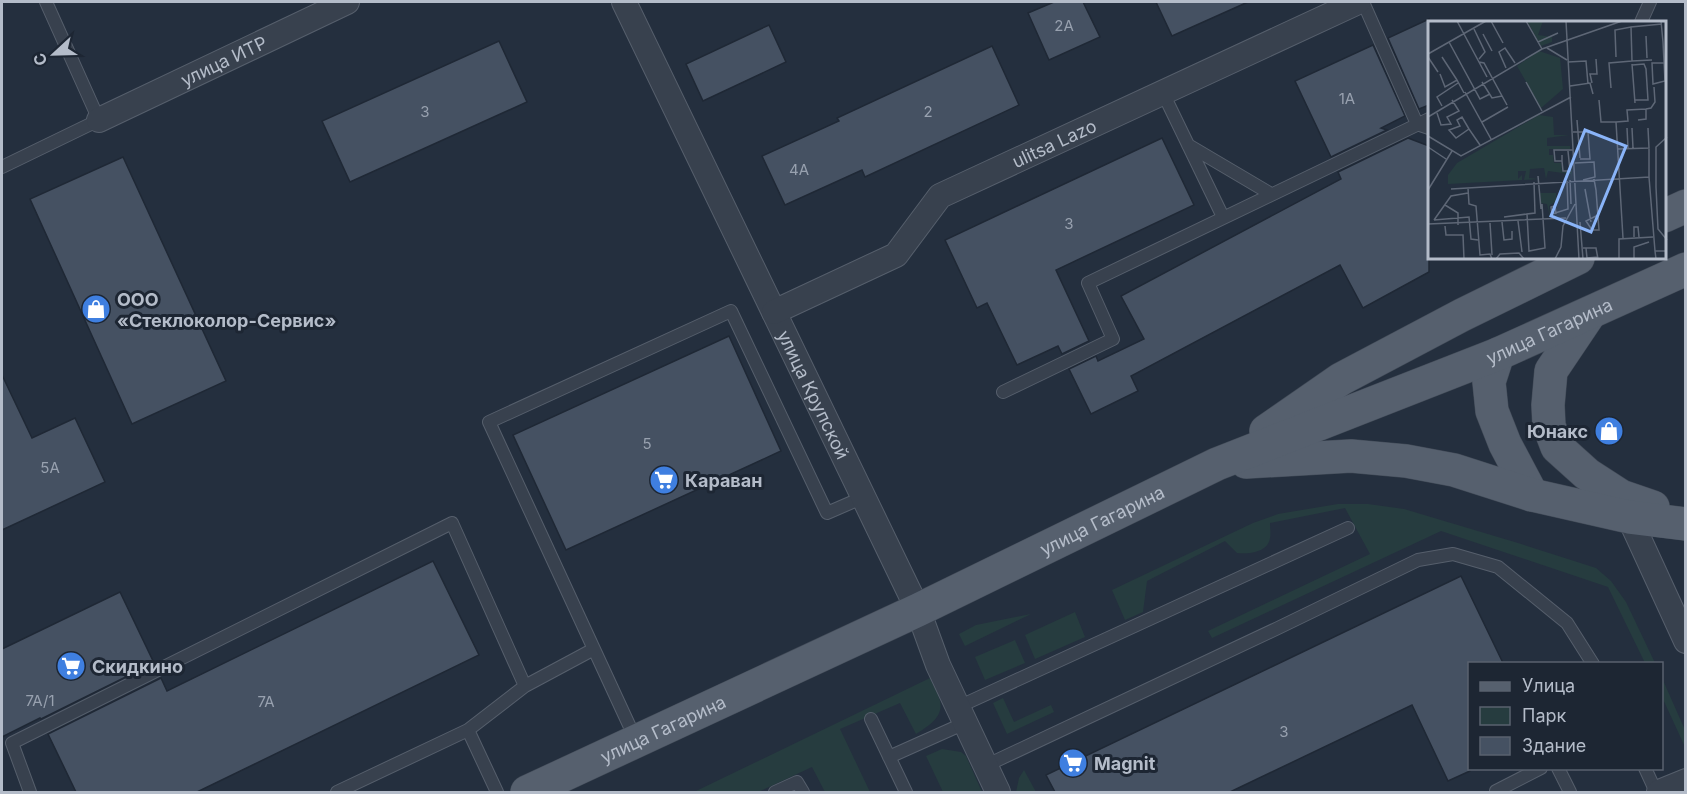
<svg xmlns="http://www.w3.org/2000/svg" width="1687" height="794" font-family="Inter,sans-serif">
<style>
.green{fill:#263c3f}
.building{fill:#455162;stroke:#1f2835;stroke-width:1.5}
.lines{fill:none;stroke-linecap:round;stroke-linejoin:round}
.lane-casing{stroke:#565f6c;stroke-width:14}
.street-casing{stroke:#565f6c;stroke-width:26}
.primary-casing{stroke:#414a57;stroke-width:34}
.lane{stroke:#38414e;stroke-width:12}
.street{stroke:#38414e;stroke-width:24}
.primary{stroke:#56606e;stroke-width:33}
.labels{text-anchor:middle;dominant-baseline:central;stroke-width:6;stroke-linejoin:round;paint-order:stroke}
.number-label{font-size:15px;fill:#98a1af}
.street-label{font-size:18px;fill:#b4bcc9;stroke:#1d2633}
.poi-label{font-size:18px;font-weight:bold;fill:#b4bcc9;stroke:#1d2633;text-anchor:start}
.inset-road{fill:none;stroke:#5e6776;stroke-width:1.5}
.view{fill:#8ab4f8;fill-opacity:0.15;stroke:#8ab4f8;stroke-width:3}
.inset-edge{fill:none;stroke:#b4bcc9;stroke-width:3}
</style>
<rect width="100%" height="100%" fill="#242f3e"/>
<!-- green -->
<path class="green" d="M1338 504H1368L1404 509 1518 543 1596 568 1611 581 1626 602 1655 663H1645L1608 587 1441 531 1212 638 1208 631 1370 554 1345 508 1270 523C1270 527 1271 533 1270 538 1268 553 1248 554 1237 553L1225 541 1147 581 1143 612 1125 620 1112 590 1253 523 1278 514Z
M1075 612 1085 637 1035 659 1025 635Z
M1031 614 965 646 959 634 976 625Z
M1015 640 1025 663 985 680 975 657Z
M930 678C933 685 938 693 940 701 944 717 927 727 916 734L900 703 840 729 870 792H825L812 767 758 792H694Z
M1662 678 1685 730V747L1662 697Z
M1003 698 1014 722 1051 705 1054 712 1007 734 993 703Z
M942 749 961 752 966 756 982 792H943L926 756Z
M1024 770 1036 792H1016L1019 778Z"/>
<!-- building -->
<path class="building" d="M1054 2H1083L1100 37 1049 60 1028 13Z
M1156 2H1248L1172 36Z
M1429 19V105L1419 109 1388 38Z
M769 25 786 62 703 101 686 64Z
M499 41 527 102 350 182 322 121Z
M1373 45 1405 116 1381 128 1387 130 1331 157 1295 81Z
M992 46 1019 105 865 177 862 170 785 205 762 156 839 121 837 118Z
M1162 138 1194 205 1056 270 1089 341 1062 354 1058 346 1017 365 987 303 977 308 945 240Z
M1408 138 1429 146V272L1363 308 1340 265 1131 376 1138 391 1091 414 1069 369 1096 356 1098 361 1144 339 1121 296 1341 179 1338 172Z
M123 157 226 381 132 424 30 199Z
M729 336 781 451 566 550 513 435Z
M2 375 32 438 75 418 105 482 2 530Z
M433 561 479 655 197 792H76L48 734 161 678 167 691Z
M1461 576 1503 663H1470V771L1448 781 1412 705 1230 792H1055L1046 775Z
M120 592 154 663 41 719 40 718 2 737V649Z"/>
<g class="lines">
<!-- lane casing -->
<g class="lane-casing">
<path id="lane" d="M1363 2 1417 124 1429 128
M1641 22 1650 2
M1163 93 1223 217
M1188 145 1271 194
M2 167 99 120 46 2
M1003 392 1113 339 1088 283 1429 119
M958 707 1348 528
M871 719 906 792
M468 730 497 792
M636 740 489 422 731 311 827 513 864 497
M889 757 965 723
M985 766 1278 628 1418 560 1453 554 1498 567 1567 623 1593 664
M1558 768 1570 792
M1645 768 1656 792
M30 792 12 743 452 523 525 686
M337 792 468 730 525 686 594 649
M775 792 797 782 803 792
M1496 792V791L1541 768"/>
</g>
<!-- street casing -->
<g class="street-casing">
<g id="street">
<path id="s1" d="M624 2 918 610 938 665 998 792"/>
<path id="s2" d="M99 120 347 2"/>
<path id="s3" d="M774 312 896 255 940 196 1358 2"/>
<path d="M1629 517 1686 641"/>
<path d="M1659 792 1686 781"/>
</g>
</g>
<!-- primary casing -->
<g class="primary-casing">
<g id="primary">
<path d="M1664 216 1686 206"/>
<path d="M1590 313 1551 371 1548 405 1549 426 1557 447 1587 474 1621 496 1653 507"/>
<path d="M1498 354 1489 382 1492 411 1505 444 1532 495"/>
<path d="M1266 431 1341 379 1462 315 1578 258"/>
<path d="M1246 462 1351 456 1406 461 1454 470 1532 495 1629 517 1686 524"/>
<path id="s4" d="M527 792 918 610 1217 464 1498 354 1686 269"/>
</g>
</g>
<!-- lane -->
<use href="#lane" class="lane"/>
<!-- street -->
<use href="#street" class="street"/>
<!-- primary -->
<use href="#primary" class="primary"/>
</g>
<!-- icons -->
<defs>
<g id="shop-disc" transform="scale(1.5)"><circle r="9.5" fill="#3f7fe0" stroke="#1d2633"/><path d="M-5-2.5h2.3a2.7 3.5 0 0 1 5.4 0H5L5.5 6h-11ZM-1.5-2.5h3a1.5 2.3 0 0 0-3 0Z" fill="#fff"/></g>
<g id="supermarket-disc" transform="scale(1.5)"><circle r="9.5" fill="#3f7fe0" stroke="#1d2633"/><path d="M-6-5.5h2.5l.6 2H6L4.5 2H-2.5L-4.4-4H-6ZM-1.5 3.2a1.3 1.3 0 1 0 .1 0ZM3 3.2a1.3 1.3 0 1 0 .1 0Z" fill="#fff"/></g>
</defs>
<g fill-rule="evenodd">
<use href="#shop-disc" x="96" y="309"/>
<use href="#shop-disc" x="1609" y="431"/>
<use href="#supermarket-disc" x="664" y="480"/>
<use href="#supermarket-disc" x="71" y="666"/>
<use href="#supermarket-disc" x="1073" y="763"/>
</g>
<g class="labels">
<!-- number labels -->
<g class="number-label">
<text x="1064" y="25">2А</text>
<text x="1347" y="98">1А</text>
<text x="425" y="111">3</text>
<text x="928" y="111">2</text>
<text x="799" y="169">4А</text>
<text x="1069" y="223">3</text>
<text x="647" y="443">5</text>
<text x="50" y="467">5А</text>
<text x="40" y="700">7A/1</text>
<text x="266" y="701">7А</text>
<text x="1284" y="731">3</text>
</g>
<!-- street labels -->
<g class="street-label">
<text stroke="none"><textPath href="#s2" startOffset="138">улица ИТР</textPath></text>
<text stroke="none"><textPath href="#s3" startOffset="334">ulitsa Lazo</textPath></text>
<text stroke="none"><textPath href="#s4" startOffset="1122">улица Гагарина</textPath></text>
<text stroke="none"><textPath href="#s1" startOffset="436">улица Крупской</textPath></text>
<text stroke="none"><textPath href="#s4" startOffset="636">улица Гагарина</textPath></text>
<text stroke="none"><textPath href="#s4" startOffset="150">улица Гагарина</textPath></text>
</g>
<!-- poi labels -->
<g class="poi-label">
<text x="117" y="299">ООО<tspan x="117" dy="21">«Стеклоколор-Сервис»</tspan></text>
<text x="1588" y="431" text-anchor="end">Юнакс</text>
<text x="685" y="480">Караван</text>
<text x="92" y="666">Скидкино</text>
<text x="1094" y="763">Magnit</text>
</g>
</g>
<!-- overview -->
<g transform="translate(1428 21)">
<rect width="238" height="238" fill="#242f3e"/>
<path d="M99 0H115L110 14 124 16V21L113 25ZM111 30 132 37 135 68 113 87 89 45ZM111 94 125 96 126 114H141L119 117V125H142V128H121V134H125L126 142H133L134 151H142L143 141 144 159 143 153 120 150 118 158 116 147 102 148 101 157 110 158 96 159 98 150H90V158L94 154V159L20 163V154L29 142ZM112 172H128V180L121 185 122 196 119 183 113 182Z" fill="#263c3f"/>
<path class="inset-road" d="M29 0 59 56M63 0 75 22M98 0 114 28M138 0 151 238M233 0 235 21 237 60 225 63 224 42H236M46 8 57 31 51 38M55 13 64 30M218 15 219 37M21 21 52 78 62 73M110 21 130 12M119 27 139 39M0 33 58 0M0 36 10 51M14 36 29 59M188 36 187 9 203 6M224 39 204 40 203 6 234 3M51 41 56 42 79 84M140 41 158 40 160 63M204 43 207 82M204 44 216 43 218 48 220 79H207M78 47 71 31 77 27 87 42M12 53 17 66 29 59 36 72M54 61 64 77 74 75M98 61 114 90M164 62 162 53H169L168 38M142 65 162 62 165 73M183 67 181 42 204 40M37 71 63 118M171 79 173 101H188L195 217M14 85 9 76 30 62M218 88 223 87 227 81 226 66M9 92 13 104 23 103 19 96 31 90 24 79M0 96 114 28 194 0M149 99 152 137M54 101 80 86M188 101 200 100 199 89 218 88V98L210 99M199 107 200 127M204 107 205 127M41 108 34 96 29 99 32 105 21 109 28 117 41 108 52 124M145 111H160L162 138H152M0 115 33 135 143 76M239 116 228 126V166L230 208 239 219M0 126 18 138M221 127V156M190 128 221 127 220 107M134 134V140H127L126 129H145M134 140 135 150H142L140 130M147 142 166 141 167 156 155 159M110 155 113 188M166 158 168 169 171 209H164L158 200 170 194M142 159 143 183M106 161 107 192 99 193 101 230 117 227 114 183M40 167 41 183 48 185 52 234 62 233 64 238M23 168 221 156 227 230M157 168 163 201M0 169 24 130M17 184 30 192V204M124 193 140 188 139 160M124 193 123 186 127 185 128 193M76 196 99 193M6 199 41 196 43 218 50 219M6 199 23 175 40 172M90 200 94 231M74 201 76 219 84 218V210M152 201 155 238M62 202 64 234M0 203 138 197M17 205 18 214H35L36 238M206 216V206H210L211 216M155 227H168L170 238M158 227 159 237 170 236M68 238 72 233 91 232 96 238M127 238 133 226 135 205 147 183M191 238V218L225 216M206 238V226L221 221M228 238 227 230H239"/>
<path class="view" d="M157 109 198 125 163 211 123 195Z"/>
<rect width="238" height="238" class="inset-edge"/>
</g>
<!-- border -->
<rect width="1687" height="794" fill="none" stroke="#b4bcc9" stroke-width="6"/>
<!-- legend -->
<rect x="1468" y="662" width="195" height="108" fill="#1d2633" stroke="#59626f" stroke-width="1.5"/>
<rect x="1480" y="682" width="30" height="9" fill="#56606e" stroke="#59626f" stroke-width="1.5"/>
<text x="1522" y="692" font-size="18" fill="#b4bcc9">Улица</text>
<rect x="1480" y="707" width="30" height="18" fill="#263c3f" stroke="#59626f" stroke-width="1.5"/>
<text x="1522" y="722" font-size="18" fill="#b4bcc9">Парк</text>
<rect x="1480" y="737" width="30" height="18" fill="#455162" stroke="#59626f" stroke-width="1.5"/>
<text x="1522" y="752" font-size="18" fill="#b4bcc9">Здание</text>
<!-- north arrow -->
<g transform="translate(54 54) rotate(248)" stroke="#1d2633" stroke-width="4.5" paint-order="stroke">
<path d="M0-4.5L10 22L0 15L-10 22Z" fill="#b4bcc9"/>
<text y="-9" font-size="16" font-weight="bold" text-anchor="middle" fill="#b4bcc9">С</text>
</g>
</svg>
